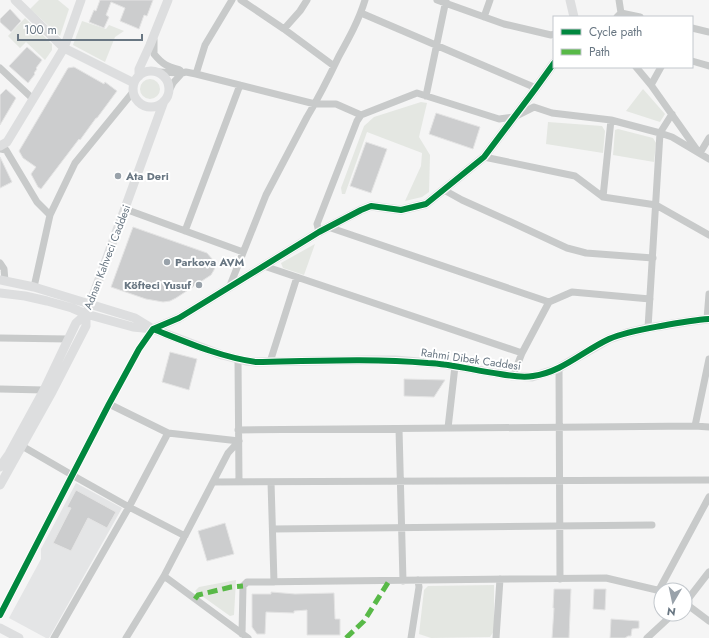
<svg xmlns="http://www.w3.org/2000/svg" width="709" height="638" font-family="Jost,sans-serif">
<style>
.built{fill:#e4e5e6}
.green{fill:#e4e7e2}
.building{fill:#cccdce;stroke:#e4e4e4}
.lines{fill:none;stroke-linecap:round;stroke-linejoin:round}
.street{stroke:#c8caca;stroke-width:7}
.secondary{stroke:#dddedf;stroke-width:9}
.quiet{stroke:#58b947;stroke-width:5;stroke-dasharray:10 5;stroke-linecap:butt}
.cycleway-casing{stroke:#fff;stroke-width:8}
.cycleway{stroke:#00873e;stroke-width:6}
.poi-dot{fill:#99a2aa;stroke:#fff;stroke-width:1.5}
.labels{text-anchor:middle;dominant-baseline:central;stroke-width:4;stroke-linejoin:round;paint-order:stroke}
.poi-label{font-size:11px;font-weight:bold;fill:#687682;stroke:#fff;text-anchor:start}
.street-label{font-size:11px;fill:#687682;stroke:#fff}
</style>
<rect width="100%" height="100%" fill="#f5f5f5"/>
<!-- built -->
<path class="built" d="M76 483 122 508 49 638H46L9 618 41 559V549Z"/>
<!-- green -->
<path class="green" d="M39 0H58L69 9 60 36 30 9Z
M25 18 52 44V50L45 60 26 42 20 48 8 36Z
M82 21 106 29 109 25 124 31 115 37 105 62 73 45Z
M140 89a10 10 0 1 1 20 0a10 10 0 1 1-20 0Z
M643 89 665 114 660 122 626 111Z
M421 102 427 103 419 137 430 155 429 192 422 197 405 201 421 166 422 153 367 132 345 194H342L341 188 364 126 374 117Z
M548 122 602 126 605 131 603 153 546 144Z
M618 129 653 138 656 143 654 162 613 155 615 130Z
M315 244 304 275 283 268 281 263Z
M236 580 234 615 230 616 195 591 199 587Z
M494 585V631L490 637 431 638 419 634 424 590 428 586Z"/>
<!-- building -->
<path class="building" d="M100 0H153L147 16 144 15 139 29 120 21 125 8 111 2 106 15 109 17 104 28 89 22 94 10 96 11Z
M10 9 21 21 11 32 0 22V19Z
M27 47 42 60 36 68 37 69 34 73 35 74 28 83 9 66Z
M74 67 104 84 105 82 117 91 97 118H96L80 140 79 139 41 189 38 187 31 174 36 167 23 158 19 151 68 68Z
M6 89 16 98 0 125V95Z
M436 113 480 127 473 149 429 134Z
M366 142 387 149 371 193 350 186Z
M0 157 12 182 0 188Z
M133 227 207 253 213 260 215 265 214 270 211 275 176 298 170 301 163 302 146 299 111 287Z
M170 352 197 359 189 390 162 382Z
M404 379 445 380 434 397 404 396Z
M76 490 116 512 107 528 88 518 71 551 53 543 71 508 67 507Z
M225 523 234 554 207 561 198 531Z
M554 589H571L569 638H552L554 608H553Z
M594 589H606L605 610 593 609Z
M271 592 295 594 334 593 335 619H340V635H307V610L294 611V613L266 612 265 634H257L252 627V594H271Z
M611 619 639 621V628L632 629 631 636H628L625 638H610Z"/>
<g class="lines">
<!-- street -->
<path class="street" d="M241 0 284 29 334 66
M437 0 445 3 504 24 551 35 554 34
M361 13 536 88
M621 13 640 17
M484 17 490 0
M617 17 621 13 619 0
M692 28 709 32
M284 29 300 11 307 0
M154 40V54C163 65 167 66 180 70
M692 61 709 66
M636 67 651 85 697 150
M0 68 33 99
M158 72 182 73 186 72 196 74 315 104H336L361 115
M196 74 205 45 232 0
M651 85 661 67
M169 91 173 83 182 73
M426 96 446 0
M0 149 6 150 37 202 50 215
M700 153 709 138
M484 157 575 176 603 197 656 205 709 235
M444 190 462 200 511 222 567 248 586 253 653 258
M603 197 611 120
M125 209 243 252
M328 227 549 302
M185 231 240 85
M319 232 317 224 357 121 361 115 417 93 499 119 514 117 534 107 552 113 611 120 660 133 672 137 709 159
M0 263 4 269 5 281
M264 266 522 353
M34 287 50 215 75 163 133 92
M229 288 266 195 307 117C319 97 329 77 339 56 349 38 359 20 365 0
M707 319 709 294
M648 328 660 133 672 114
M0 338 68 339
M238 359 239 482
M270 362 297 277
M559 368 560 579
M513 376 522 353 549 302 572 292 650 299
M0 389 44 390
M109 404 168 433 239 441
M695 426 709 359
M448 428 455 366
M399 429 403 581
M238 430 695 426 709 427
M22 446 72 475 129 507 185 536
M213 482 709 480
M271 482 274 582
M273 529 652 525
M164 576 248 638
M659 590 709 497
M685 603 709 572
M685 603 709 621
M0 615 109 404 139 349 153 329
M242 634 243 586 247 582 606 578 661 591
M54 638 129 507 168 433
M126 638 164 576 228 453 239 441
M411 638 419 587 418 580
M496 638 500 579
M647 638 673 614"/>
<!-- secondary -->
<path class="secondary" d="M15 0 64 48 134 83
M570 0 574 17
M133 89a18 18 0 1 1 36 0a18 18 0 1 1-36 0Z
M139 76V69L150 45 168 0
M0 146 7 142 64 48 81 0
M0 280 34 287 135 318 153 329 222 355 246 361 256 362 367 360H395L443 364 513 376 532 377 557 369 609 339 627 333 648 328 691 321 709 319
M0 293 25 296 47 301 72 308 86 314 133 327 153 329 179 318 319 232 361 210 371 206 401 210 426 204 484 157 536 88 554 63
M0 467 9 454 44 390 76 323 86 314 90 304 164 101
M0 485 52 392 86 326V314
M0 628 19 638"/>
<!-- quiet -->
<path class="quiet" d="M195 599 198 595 231 587 243 586
M346 638 364 621 389 581"/>
<!-- cycleway casing -->
<g class="cycleway-casing">
<path id="cycleway" d="M153 329C186 342 220 357 256 362 314 361 371 358 428 363 453 364 476 371 500 374 511 376 522 378 533 376 562 372 583 351 609 339 625 332 644 329 661 326 677 323 693 320 709 319
M0 615 109 404 139 349 153 329 179 318 319 232 361 210 371 206 401 210 426 204 484 157 536 88 554 63"/>
</g>
<!-- cycleway -->
<use href="#cycleway" class="cycleway"/>
</g>
<!-- markers -->
<g class="poi-dot">
<circle cx="118" cy="176" r="4"/>
<circle cx="167" cy="262" r="4"/>
<circle cx="199" cy="285" r="4"/>
</g>
<g class="labels">
<!-- poi labels -->
<g class="poi-label">
<text x="126" y="176">Ata Deri</text>
<text x="175" y="262">Parkova AVM</text>
<text x="191" y="285" text-anchor="end">Köfteci Yusuf</text>
</g>
<!-- street labels -->
<g class="street-label">
<text transform="translate(107 257) rotate(-69)">Adnan Kahveci Caddesi</text>
<text transform="translate(471 359) rotate(8)">Rahmi Dibek Caddesi</text>
</g>
</g>
<!-- legend -->
<rect x="553" y="16" width="140" height="52" fill="#ffffff" stroke="#c3c8cd"/>
<rect x="561" y="29" width="20" height="6" fill="#00873e" stroke="#c3c8cd"/>
<text x="589" y="36" font-size="12" fill="#687682">Cycle path</text>
<rect x="561" y="49" width="20" height="6" fill="#58b947" stroke="#c3c8cd"/>
<text x="589" y="56" font-size="12" fill="#687682">Path</text>
<!-- north arrow -->
<g transform="translate(673 602) rotate(189)"><circle r="19" fill="#ffffff" stroke="#c3c8cd"/>
<path d="M0-3L7 15L0 10L-7 15Z" fill="#99a2aa"/>
<text y="-6" font-size="11" font-weight="bold" text-anchor="middle" fill="#687682">N</text>
</g>
<!-- scale -->
<path d="M18 34v6h124v-6" fill="none" stroke="#687682" stroke-width="2"/>
<text x="24" y="34" font-size="12" fill="#687682" stroke="#ffffff" stroke-width="3" paint-order="stroke">100 m</text>
</svg>
